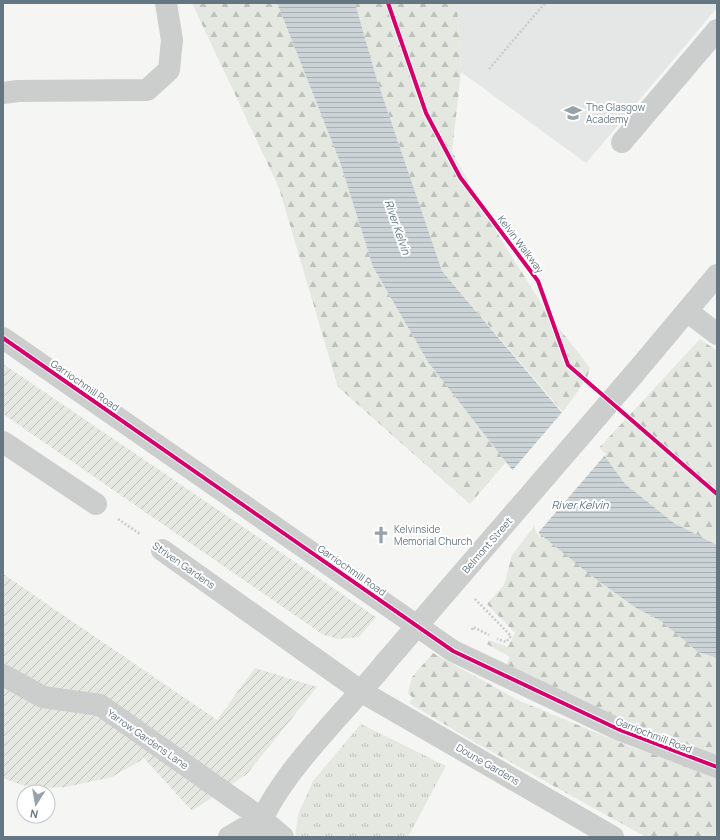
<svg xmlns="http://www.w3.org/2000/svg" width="720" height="840" font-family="Manrope,sans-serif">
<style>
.built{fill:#e5e6e6}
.grass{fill:url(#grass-tufts)}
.forest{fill:url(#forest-firs)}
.garden{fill:url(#garden-furrows)}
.water{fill:url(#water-rules)}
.pier{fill:#f5f5f3}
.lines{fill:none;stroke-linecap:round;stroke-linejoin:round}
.path{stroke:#cacbcb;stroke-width:2.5;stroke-dasharray:2 2;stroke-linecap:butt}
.minor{stroke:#cccece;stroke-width:22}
.minor-bridge{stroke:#cccece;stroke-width:22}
.cycleway-casing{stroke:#fff;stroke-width:6}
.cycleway{stroke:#d6006c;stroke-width:4}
.labels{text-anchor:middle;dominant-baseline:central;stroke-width:4;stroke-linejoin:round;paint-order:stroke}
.poi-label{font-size:10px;fill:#657683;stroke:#fff;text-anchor:start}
.street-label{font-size:10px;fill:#657683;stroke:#fff}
.water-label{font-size:11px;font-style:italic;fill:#607780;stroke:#fff}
</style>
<defs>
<pattern id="grass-tufts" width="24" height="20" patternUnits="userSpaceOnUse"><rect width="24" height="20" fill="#e4e8e1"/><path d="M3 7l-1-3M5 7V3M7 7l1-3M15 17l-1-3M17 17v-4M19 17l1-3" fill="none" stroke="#bcc1bc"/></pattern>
<pattern id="forest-firs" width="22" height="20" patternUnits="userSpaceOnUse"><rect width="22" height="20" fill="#e4e8e1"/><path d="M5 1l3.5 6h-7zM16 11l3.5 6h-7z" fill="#bcc1bc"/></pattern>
<pattern id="garden-furrows" width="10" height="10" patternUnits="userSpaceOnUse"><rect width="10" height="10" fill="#e4e8e1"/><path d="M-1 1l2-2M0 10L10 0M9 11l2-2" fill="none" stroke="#bcc1bc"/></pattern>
<pattern id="water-rules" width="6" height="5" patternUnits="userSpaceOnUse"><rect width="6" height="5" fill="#ccd3d6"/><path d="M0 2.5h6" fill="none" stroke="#a9b0b3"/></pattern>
</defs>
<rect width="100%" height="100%" fill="#f5f5f3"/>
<!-- built -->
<path class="built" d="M457 3H717V8L586 163 461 72Z"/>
<!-- grass -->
<path class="grass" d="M361 724 446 766 408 837H295L298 815 313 781Z"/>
<!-- forest -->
<path class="forest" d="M192 3H277L340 162 373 267 428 362 506 462 470 504 338 387 279 188Z
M355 3H457L461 72 452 151 484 212 548 314 590 368 587 378 563 412 442 271 377 80Z
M700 339 717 351V545L674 523 625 484 604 455 598 449Z
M536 524 593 577 636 608 661 621 698 652 717 658V759L606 714 505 667 510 657 487 644 489 640 508 647 515 633 487 604 504 585 512 555Z
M433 653 520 701 631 747 717 775V837H646L476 743 409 703 413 698 408 693 412 677Z"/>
<!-- garden -->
<path class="garden" d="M3 364 376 617 359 637 337 639 322 634 3 414Z
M3 574 217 720 255 668 317 687 247 774 192 811 143 757 140 761 112 777 66 787 43 788 22 785 3 778Z"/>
<!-- water -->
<path class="water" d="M277 3H355L377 80 442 271 573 426 604 455 625 484 674 523 717 545V658L698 652 661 621 636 608 593 577 539 533 520 480 428 362 373 267 340 162Z"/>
<!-- pier -->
<path class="pier" d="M564 410 575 424 606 454 538 533 541 537 537 534 518 481 511 472Z"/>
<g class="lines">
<!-- path -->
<path class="path" d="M489 69 545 3
M118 519 140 534
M475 599 511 636 506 642 497 639
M472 630 473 627 489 635"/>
<!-- minor -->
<path class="minor" d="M3 93 18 91 147 90 169 70 172 40 166 3
M622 142 717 30
M687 311 717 334
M3 338 453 651 620 730 717 767
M634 374 717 275
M3 442 96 504
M162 550 362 692 613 837
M3 675 43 697 100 705 261 818 283 837
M229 837 261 818
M255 837C275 776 344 714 385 663"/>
<!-- minor-bridge -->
<path class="minor-bridge" d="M385 663 634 374"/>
<!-- cycleway casing -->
<g class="cycleway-casing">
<path id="cycleway" d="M388 3 426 113 460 177 538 281 568 365 717 494
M3 338 453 651 620 730 717 767"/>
</g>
<!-- cycleway -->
<use href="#cycleway" class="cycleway"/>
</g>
<!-- icons -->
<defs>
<g id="school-bare" transform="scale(1.38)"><path d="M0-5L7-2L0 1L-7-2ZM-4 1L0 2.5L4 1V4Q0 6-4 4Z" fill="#97a2aa" stroke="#fff" stroke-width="2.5" paint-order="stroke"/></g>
<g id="church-bare" transform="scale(1.38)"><path d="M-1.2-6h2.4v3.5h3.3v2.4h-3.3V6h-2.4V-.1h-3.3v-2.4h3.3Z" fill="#97a2aa" stroke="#fff" stroke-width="2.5" paint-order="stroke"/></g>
</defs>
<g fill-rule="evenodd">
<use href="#school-bare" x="573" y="113"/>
<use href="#church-bare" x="381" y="535"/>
</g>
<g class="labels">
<!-- poi labels -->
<g class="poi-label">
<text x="586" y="107">The Glasgow<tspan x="586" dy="12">Academy</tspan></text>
<text x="394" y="529">Kelvinside<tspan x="394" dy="12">Memorial Church</tspan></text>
</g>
<!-- street labels -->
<g class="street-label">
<text transform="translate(521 244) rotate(53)">Kelvin Walkway</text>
<text transform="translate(85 385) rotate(35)">Garriochmill Road</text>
<text transform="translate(487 545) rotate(-49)">Belmont Street</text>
<text transform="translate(184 565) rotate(35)">Striven Gardens</text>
<text transform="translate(352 570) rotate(35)">Garriochmill Road</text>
<text transform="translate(654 735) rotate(21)">Garriochmill Road</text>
<text transform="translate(148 739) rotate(35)">Yarrow Gardens Lane</text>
<text transform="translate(488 764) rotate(30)">Doune Gardens</text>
</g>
<!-- water labels -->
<g class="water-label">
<text transform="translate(398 227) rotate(71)">River Kelvin</text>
<text x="580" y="504">River Kelvin</text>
</g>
</g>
<!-- border -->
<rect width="720" height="840" fill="none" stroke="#657683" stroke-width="8"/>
<!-- north arrow -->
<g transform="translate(36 804) rotate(191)"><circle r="19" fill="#ffffff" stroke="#c1c8cd"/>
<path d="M0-3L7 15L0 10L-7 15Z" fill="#97a2aa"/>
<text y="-6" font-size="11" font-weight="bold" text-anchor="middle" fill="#657683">N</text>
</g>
</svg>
